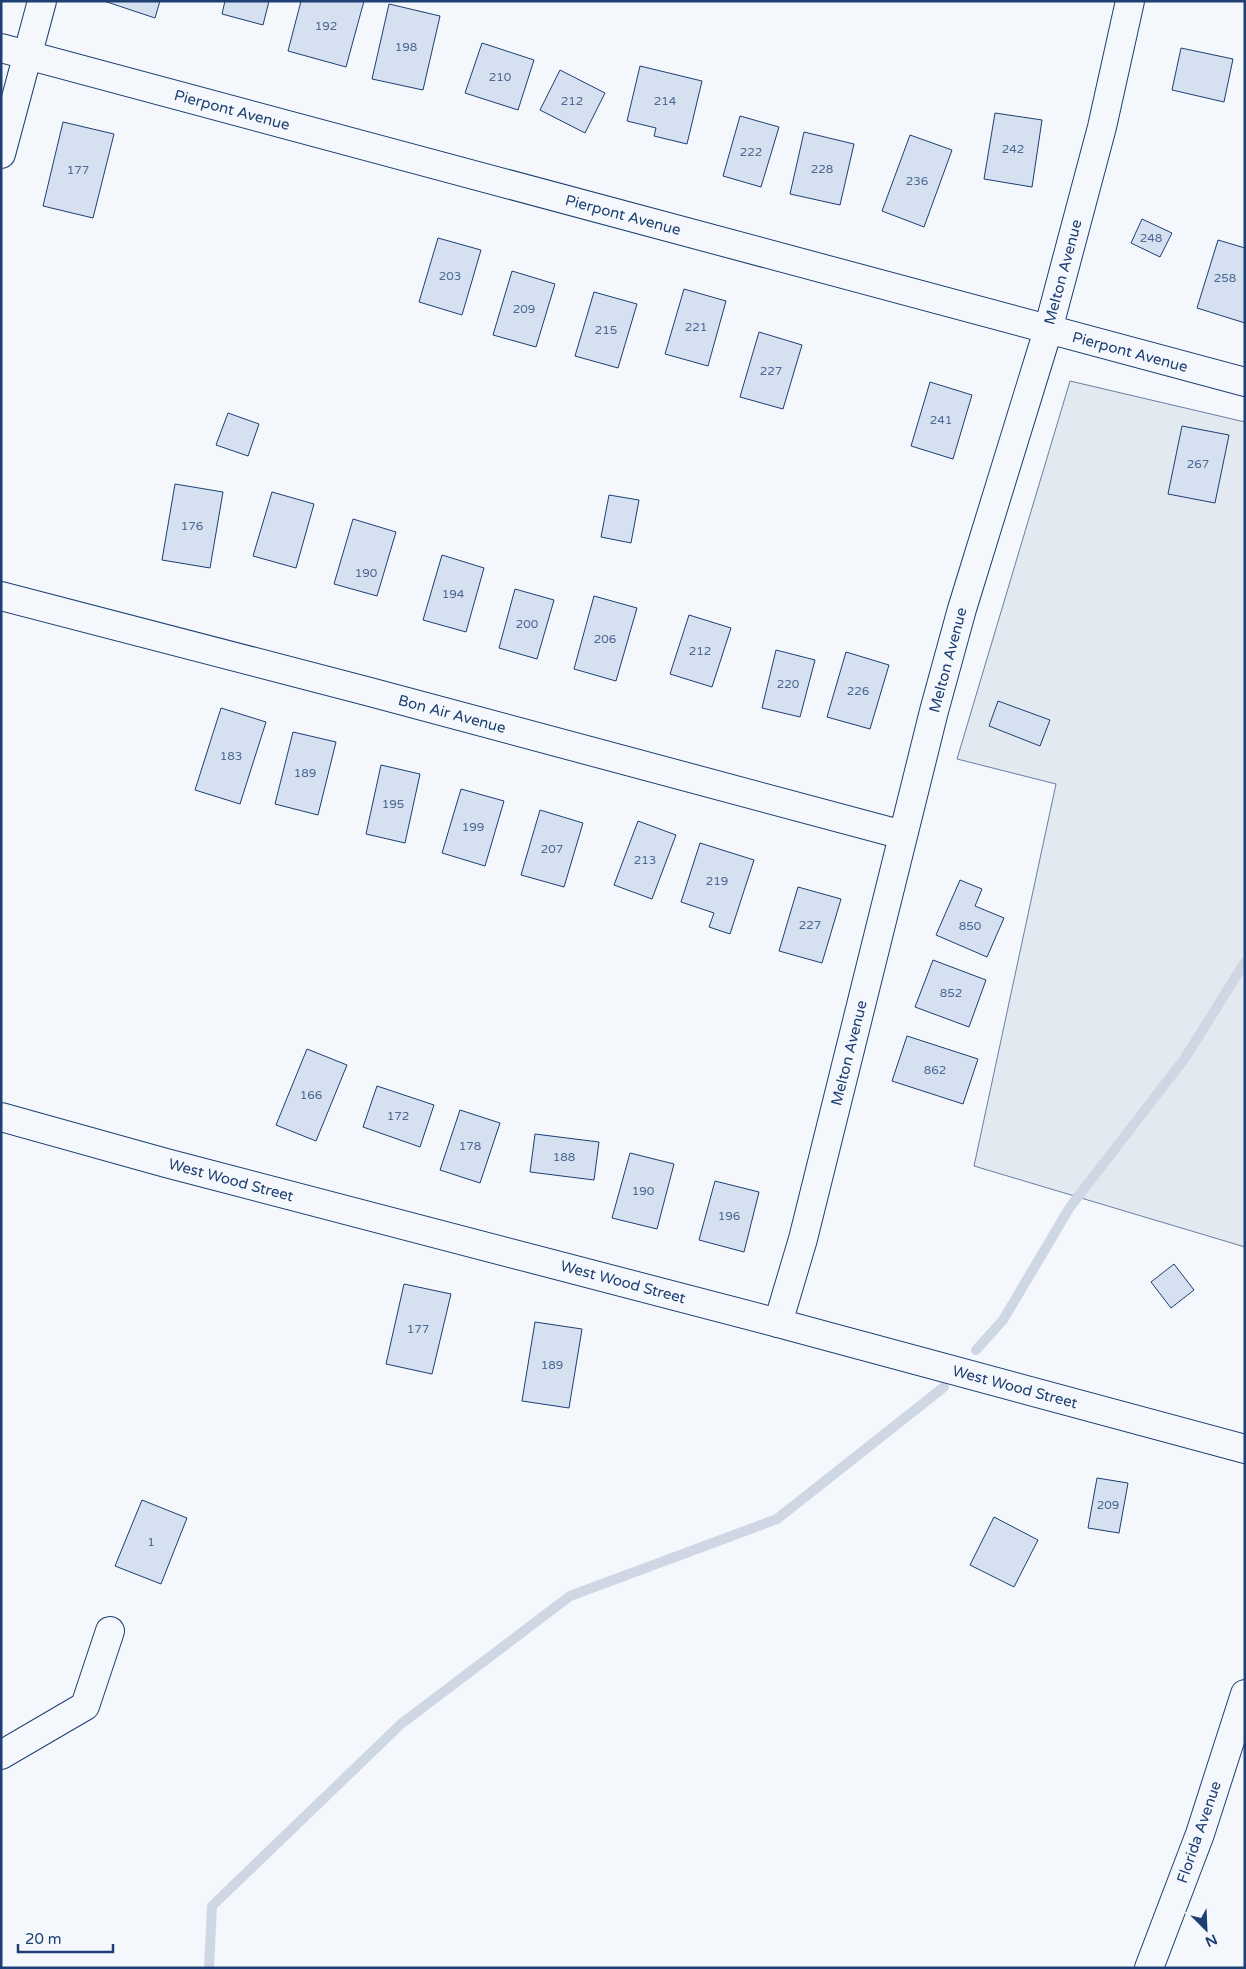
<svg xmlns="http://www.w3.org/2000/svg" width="1246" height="1969" font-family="'Varela Round',sans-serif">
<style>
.green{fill:#e3e9f0;stroke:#687fa3}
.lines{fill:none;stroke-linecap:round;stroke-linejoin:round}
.stream{stroke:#cfd7e4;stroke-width:10}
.building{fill:#d5e0f0;stroke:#1d3f73}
.minor-casing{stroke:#1d3f73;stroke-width:30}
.tertiary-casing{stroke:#1d3f73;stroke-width:30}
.minor{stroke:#f4f7fb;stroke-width:28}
.tertiary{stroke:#f4f7fb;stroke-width:28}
.labels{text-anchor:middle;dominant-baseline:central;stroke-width:4;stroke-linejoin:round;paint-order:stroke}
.number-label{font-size:12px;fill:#4b6792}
.street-label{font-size:15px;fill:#1d3f73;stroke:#f4f7fb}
</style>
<rect width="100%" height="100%" fill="#f4f7fb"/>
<!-- green -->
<path class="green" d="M1070 381 1245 422V1247L974 1166 1056 784 957 759Z"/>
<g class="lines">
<!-- stream -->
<path class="stream" d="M976 1350 1003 1320 1070 1207 1185 1058 1245 962
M209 1968 212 1906 401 1724 570 1596 777 1519 944 1387"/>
</g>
<!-- building -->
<path class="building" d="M104 1H160L155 18Z
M225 1H269L263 25 222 14Z
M301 1H364L346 67 288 51Z
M389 4 440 16 423 90 372 79Z
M482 43 534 60 518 110 465 93Z
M1181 48 1233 59 1224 102 1172 90Z
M640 66 702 81 687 144 654 136 656 128 627 121Z
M560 70 605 93 585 133 540 110Z
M995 113 1042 120 1032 187 984 179Z
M740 116 779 127 761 187 723 176Z
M63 122 114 134 93 218 43 206Z
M804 132 854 144 840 205 790 194Z
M910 135 952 150 924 227 882 211Z
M1142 219 1172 233 1160 257 1131 243Z
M438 238 481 250 462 315 419 302Z
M1218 240 1245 248V323L1197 308Z
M512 271 555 284 536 347 493 335Z
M684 289 726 301 708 366 665 354Z
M594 292 637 304 618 368 575 356Z
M759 332 802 345 783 409 740 397Z
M930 382 972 395 953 459 911 446Z
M228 413 259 424 248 456 216 445Z
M1182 426 1229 435 1215 503 1168 494Z
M175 484 223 492 210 568 162 560Z
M272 492 314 504 296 568 253 556Z
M609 495 639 500 631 543 601 537Z
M353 519 396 532 377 596 334 584Z
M442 555 484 568 466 632 423 620Z
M515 589 554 600 537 659 499 648Z
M594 596 637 608 616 681 574 669Z
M689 615 731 628 712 687 670 674Z
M776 650 815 660 800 717 762 708Z
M846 652 889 665 870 729 827 717Z
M998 701 1050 720 1040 746 989 726Z
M221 708 266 722 240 804 195 790Z
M293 732 336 742 318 815 275 804Z
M381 765 420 774 405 843 366 834Z
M461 789 504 801 485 866 442 853Z
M540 810 583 823 564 887 521 875Z
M638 821 676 835 652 899 614 885Z
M700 843 754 860 730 934 709 927 714 913 681 902Z
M960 880 982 889 975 906 1004 918 987 957 936 935Z
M798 887 841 899 822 963 779 951Z
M933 960 986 980 969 1027 915 1007Z
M907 1036 978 1059 963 1104 892 1081Z
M307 1049 347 1065 316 1141 276 1125Z
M377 1086 434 1105 420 1147 363 1127Z
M460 1110 500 1123 480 1183 440 1170Z
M535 1134 599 1142 594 1180 530 1172Z
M630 1153 674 1164 657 1229 612 1218Z
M715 1181 759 1192 744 1252 699 1240Z
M1174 1264 1194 1290 1171 1308 1151 1282Z
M404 1284 451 1294 432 1374 386 1364Z
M535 1322 582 1329 569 1408 522 1401Z
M1097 1478 1128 1483 1119 1533 1088 1528Z
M142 1500 187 1518 161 1584 115 1566Z
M994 1517 1038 1540 1014 1587 970 1565Z"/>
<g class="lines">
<!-- minor casing -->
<g class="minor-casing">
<path id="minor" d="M1 48 1245 382
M1 154 42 1
M1 596 370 692 903 835
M778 1323 803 1239 934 711 962 609 1048 330 1102 127 1130 1
M1 1755 85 1706 110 1631
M1149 1968 1200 1834 1245 1694"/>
</g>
<!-- tertiary casing -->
<g class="tertiary-casing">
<path id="tertiary" d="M1 1117 166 1163 778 1323 1245 1449"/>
</g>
<!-- minor -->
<use href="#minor" class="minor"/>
<!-- tertiary -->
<use href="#tertiary" class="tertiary"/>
</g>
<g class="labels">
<!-- number labels -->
<g class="number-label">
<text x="326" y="26">192</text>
<text x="406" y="47">198</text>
<text x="500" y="77">210</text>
<text x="572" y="101">212</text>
<text x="665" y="101">214</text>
<text x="1013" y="149">242</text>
<text x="751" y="152">222</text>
<text x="822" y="169">228</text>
<text x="78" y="170">177</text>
<text x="917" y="181">236</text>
<text x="1151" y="238">248</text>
<text x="450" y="276">203</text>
<text x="1225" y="278">258</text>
<text x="524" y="309">209</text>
<text x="696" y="327">221</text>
<text x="606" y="330">215</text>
<text x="771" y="371">227</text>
<text x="941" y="420">241</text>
<text x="1198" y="464">267</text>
<text x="192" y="526">176</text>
<text x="366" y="573">190</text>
<text x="453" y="594">194</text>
<text x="527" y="624">200</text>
<text x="605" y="639">206</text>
<text x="700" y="651">212</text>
<text x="788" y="684">220</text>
<text x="858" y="691">226</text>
<text x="231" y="756">183</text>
<text x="305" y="773">189</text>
<text x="393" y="804">195</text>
<text x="473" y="827">199</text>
<text x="552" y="849">207</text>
<text x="645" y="860">213</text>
<text x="717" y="881">219</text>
<text x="810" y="925">227</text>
<text x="970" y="926">850</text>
<text x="951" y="993">852</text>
<text x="935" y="1070">862</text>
<text x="311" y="1095">166</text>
<text x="398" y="1116">172</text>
<text x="470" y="1146">178</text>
<text x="564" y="1157">188</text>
<text x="643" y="1191">190</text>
<text x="729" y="1216">196</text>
<text x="418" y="1329">177</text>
<text x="552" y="1365">189</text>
<text x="1108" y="1505">209</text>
<text x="151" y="1542">1</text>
</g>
<!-- street labels -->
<g class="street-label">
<text transform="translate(232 110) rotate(15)">Pierpont Avenue</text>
<text transform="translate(623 215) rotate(15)">Pierpont Avenue</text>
<text transform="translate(1063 272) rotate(-75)">Melton Avenue</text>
<text transform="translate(1130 352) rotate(15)">Pierpont Avenue</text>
<text transform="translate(948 660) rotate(-75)">Melton Avenue</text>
<text transform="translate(452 714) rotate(15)">Bon Air Avenue</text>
<text transform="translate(849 1053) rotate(-76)">Melton Avenue</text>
<text transform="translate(231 1180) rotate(15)">West Wood Street</text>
<text transform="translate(623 1282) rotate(15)">West Wood Street</text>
<text transform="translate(1015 1387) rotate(15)">West Wood Street</text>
<text transform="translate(1199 1832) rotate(-71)">Florida Avenue</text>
</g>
</g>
<!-- border -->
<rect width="1246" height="1969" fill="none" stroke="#1d3f73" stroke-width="5"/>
<!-- north arrow -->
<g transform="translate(1206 1929) rotate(156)" stroke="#f4f7fb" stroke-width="4" paint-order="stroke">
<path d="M0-4L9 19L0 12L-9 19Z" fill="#1d3f73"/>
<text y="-8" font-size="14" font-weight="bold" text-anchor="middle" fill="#1d3f73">N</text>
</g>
<!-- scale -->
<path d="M18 1944v8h95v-8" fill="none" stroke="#1d3f73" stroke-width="2.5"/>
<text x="25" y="1944" font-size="15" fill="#1d3f73" stroke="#f4f7fb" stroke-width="4" paint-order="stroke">20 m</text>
</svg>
